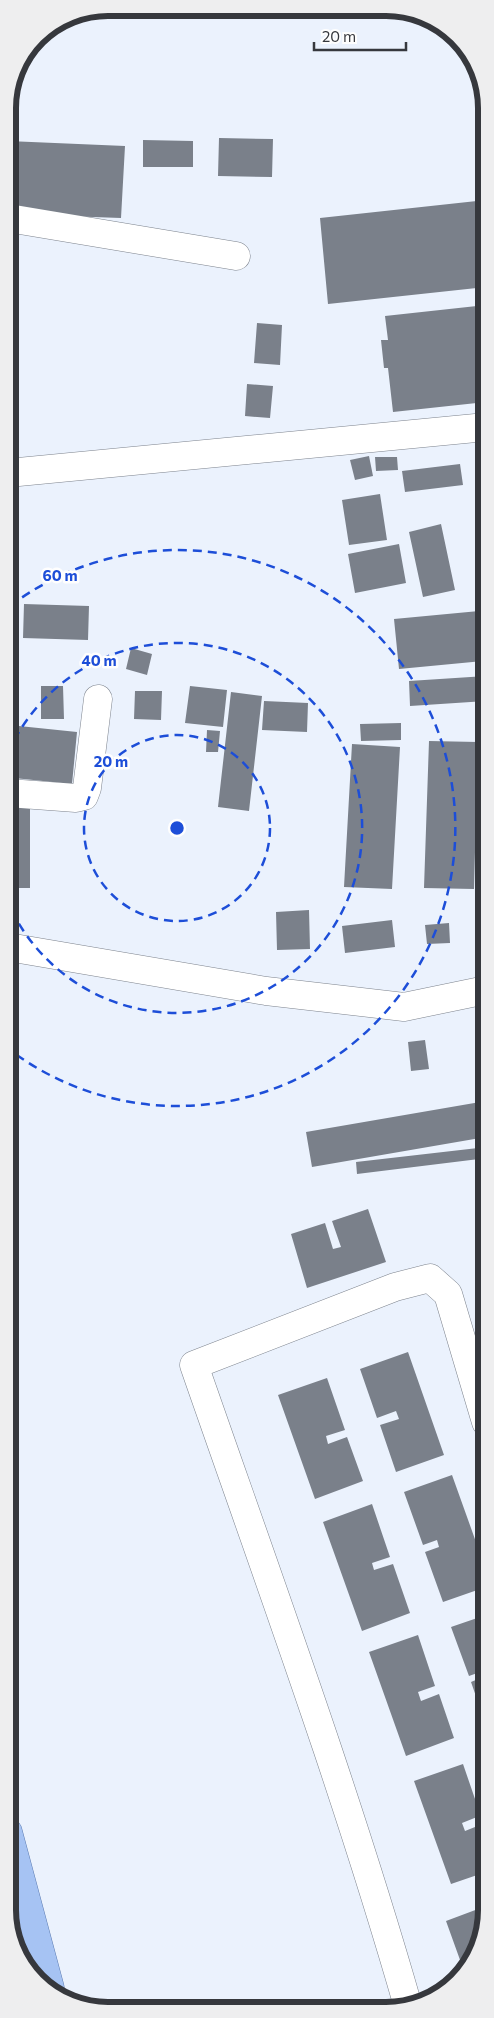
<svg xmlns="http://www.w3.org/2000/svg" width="494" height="2018" font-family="Commissioner,sans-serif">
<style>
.building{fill:#7a808a;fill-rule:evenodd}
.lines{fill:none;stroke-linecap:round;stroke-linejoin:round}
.minor-casing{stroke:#7d838d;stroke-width:29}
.major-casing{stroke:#5878ae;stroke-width:29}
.minor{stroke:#fff;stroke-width:28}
.major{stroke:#a6c3f3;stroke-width:28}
.ring{fill:none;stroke:#1d4ed8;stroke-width:2.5;stroke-dasharray:9 6}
.rim{fill:none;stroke:#36383d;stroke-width:6}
.centre{fill:#1d4ed8;stroke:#fefefe;stroke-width:2.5}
.ring-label{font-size:15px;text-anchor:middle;font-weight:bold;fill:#1d4ed8;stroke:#fefefe;stroke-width:5;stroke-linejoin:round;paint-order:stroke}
</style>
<rect width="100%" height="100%" fill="#ebf2fd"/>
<!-- building -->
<path class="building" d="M219 138 273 139 272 177 218 176Z
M143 140 193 141V167H143Z
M8 141 125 146 121 218 8 214Z
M486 200V287L328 304 320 218Z
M486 305V402L393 412 388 368H384L381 340H388L385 316Z
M257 323 282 325 280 365 254 363Z
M247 384 273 386 270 418 245 416Z
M369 456 373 476 355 480 350 460Z
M375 457H397L398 470 376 471Z
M460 464 463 485 405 492 402 471Z
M380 494 387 540 349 545 342 500Z
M484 496H486V555H479Z
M441 524 455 590 423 597 409 532Z
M399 544 406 583 355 593 348 554Z
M24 604 89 606 88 640 23 638Z
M479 611 483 661 399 669 394 619Z
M131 648 152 654 147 675 126 669Z
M486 676V701L410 706 409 681Z
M41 686H63L64 719H41Z
M190 686 227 690 223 727 185 723Z
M135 691H162L161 720 134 719Z
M231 692 262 696 249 811 218 807Z
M8 697H12L13 738H8Z
M264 701 308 703 307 732 262 730Z
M401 723V740L361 741 360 724Z
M19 726 77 732 72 784 14 778Z
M207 730 220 731 218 752H206Z
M429 741 478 742 474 889 424 888Z
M352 744 400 747 392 889 344 887Z
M30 803V888H8V804Z
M309 910 310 949 277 950 276 912Z
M392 920 395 947 345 953 342 926Z
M449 923 450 943 427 944 425 925Z
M425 1040 429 1069 411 1071 408 1042Z
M486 1101V1137L312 1167 306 1132Z
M478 1148 479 1159 357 1174 356 1162Z
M368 1209 386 1262 307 1288 291 1234 325 1223 333 1249 341 1247 332 1221Z
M408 1352 444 1455 396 1472 380 1425 399 1419 396 1411 377 1418 360 1369Z
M327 1378 345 1430 326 1436 328 1444 347 1437 363 1481 315 1499 278 1395Z
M452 1475 486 1570V1587L443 1602 425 1552 439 1547 437 1540 423 1545 404 1492Z
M372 1504 390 1557 372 1563 374 1570 393 1564 410 1613 362 1631 323 1522Z
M486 1615V1725L471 1682 485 1676 483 1671 469 1676 451 1627Z
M418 1635 435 1686 418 1692 421 1701 439 1694 454 1738 406 1756 369 1652Z
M463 1764 486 1831V1872L451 1884 414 1781ZM477 1817 480 1825 465 1831 462 1823Z
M486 1906V1916L464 1971 446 1921Z"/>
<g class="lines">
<!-- minor casing -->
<g class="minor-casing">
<path id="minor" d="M8 218 236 256
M8 473 486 427
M8 793 76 798 84 796 87 788 98 699
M8 947 266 991 404 1007 486 990
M408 2006C346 1790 268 1578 194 1365L395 1287 430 1278 448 1294 486 1422"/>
</g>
<!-- major casing -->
<g class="major-casing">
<path id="major" d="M8 1832 50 1988"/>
</g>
<!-- minor -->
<use href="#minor" class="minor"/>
<!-- major -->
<use href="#major" class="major"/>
</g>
<!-- distance rings -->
<g class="ring">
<circle cx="177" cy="828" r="93"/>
<path d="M8 753A185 185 0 1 1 9 905"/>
<path d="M10 606A278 278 0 1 1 10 1050"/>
</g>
<!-- crop -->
<path d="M0 0H494V2018H0ZM108 16H386A92 92 0 0 1 478 108V1910A92 92 0 0 1 386 2002H108A92 92 0 0 1 16 1910V108A92 92 0 0 1 108 16Z" fill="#eeeeef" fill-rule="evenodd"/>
<path class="rim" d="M108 16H386A92 92 0 0 1 478 108V1910A92 92 0 0 1 386 2002H108A92 92 0 0 1 16 1910V108A92 92 0 0 1 108 16Z"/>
<circle cx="177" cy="828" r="8" class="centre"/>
<g class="ring-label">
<text x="60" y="581">60 m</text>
<text x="99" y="666">40 m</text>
<text x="111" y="767">20 m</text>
</g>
<!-- scale -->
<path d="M314 42v8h92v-8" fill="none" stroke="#36383d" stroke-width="2.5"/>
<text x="322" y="42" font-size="15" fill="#36383d" stroke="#fefefe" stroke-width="4" paint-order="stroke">20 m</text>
</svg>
